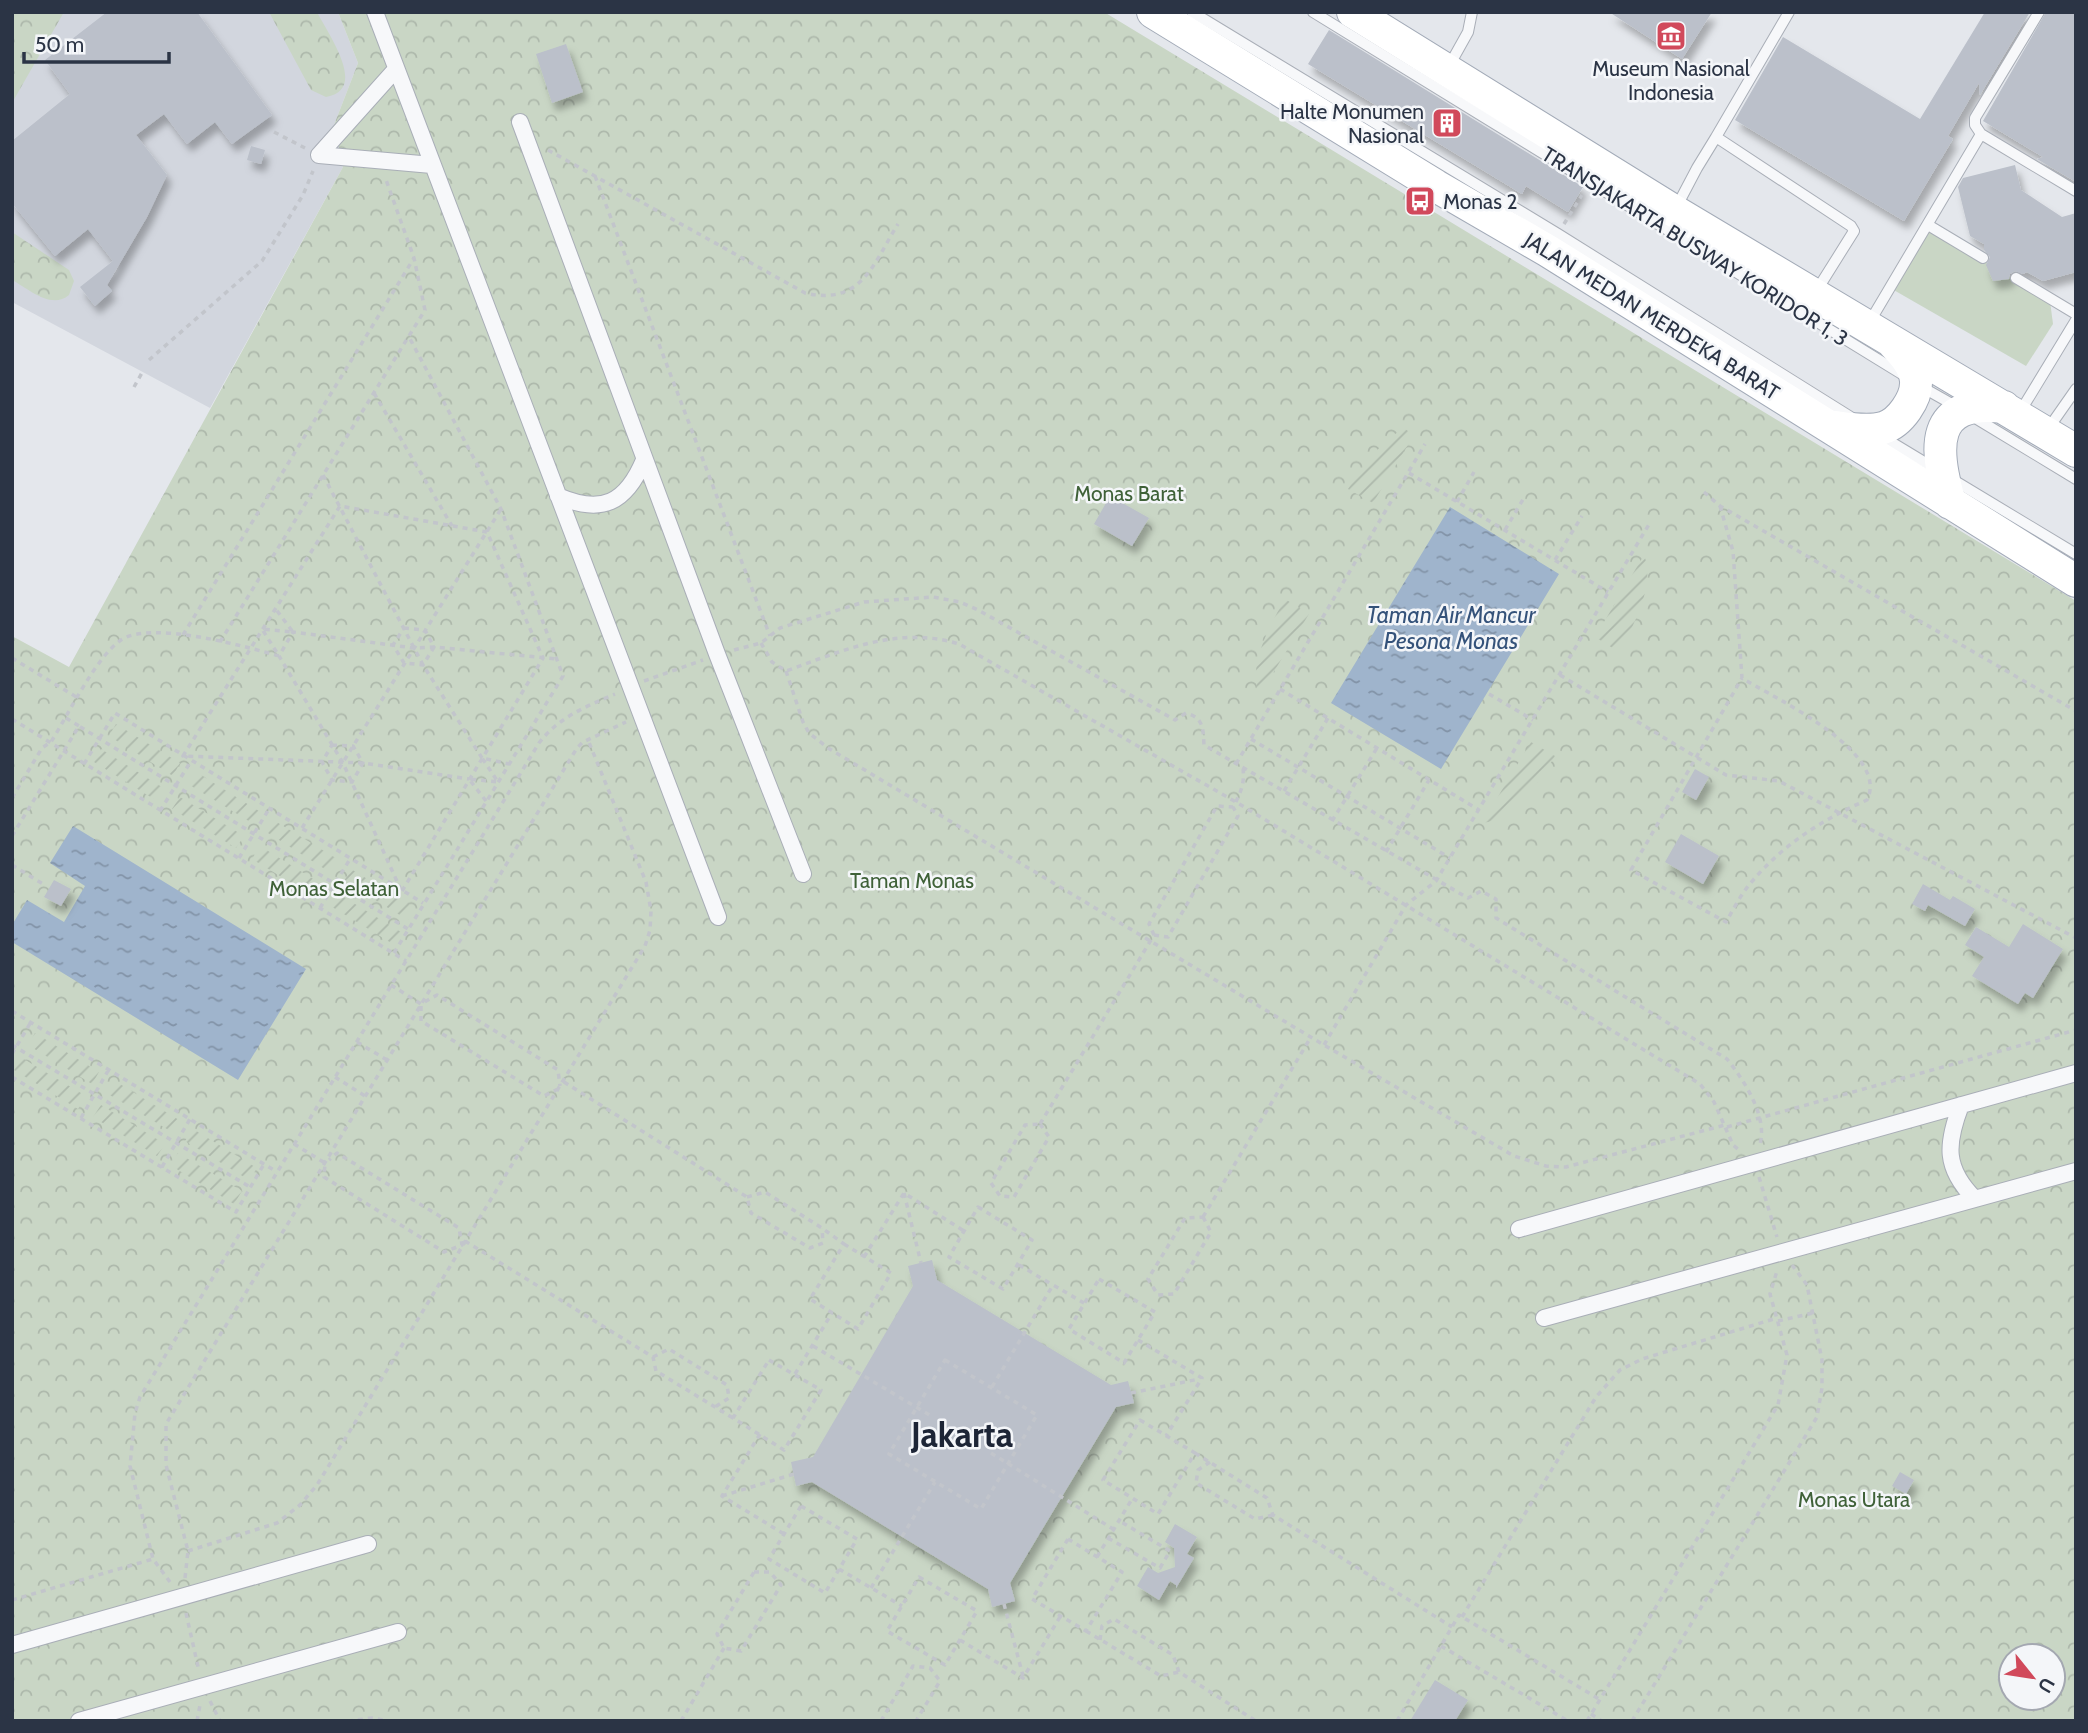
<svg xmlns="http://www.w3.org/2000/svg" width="2088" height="1733" font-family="Cabin,sans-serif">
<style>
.built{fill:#d2d6de}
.grass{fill:#c9d6c5}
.forest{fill:url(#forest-crowns);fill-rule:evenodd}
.garden{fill:url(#garden-furrows)}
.water{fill:url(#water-ripples)}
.building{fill:#bbc0ca;filter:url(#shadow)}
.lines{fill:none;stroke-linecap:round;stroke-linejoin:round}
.service-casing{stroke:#a9aeb7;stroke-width:12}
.pedestrian-casing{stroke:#a9aeb7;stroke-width:18}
.primary-casing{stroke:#a3abb8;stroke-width:34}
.path{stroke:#c2c5cb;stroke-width:3.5;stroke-dasharray:5 5;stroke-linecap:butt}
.service{stroke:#f7f8fa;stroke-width:10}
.pedestrian{stroke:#f7f8fa;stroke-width:16}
.primary{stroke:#fff;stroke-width:32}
.labels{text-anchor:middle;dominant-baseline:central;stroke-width:5;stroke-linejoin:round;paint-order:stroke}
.poi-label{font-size:21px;fill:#2b3445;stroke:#f4f6f9}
.street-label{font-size:21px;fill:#2b3445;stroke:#f4f6f9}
.park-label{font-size:21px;fill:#3f6138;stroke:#f4f6f9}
.water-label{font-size:23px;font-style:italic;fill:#34527a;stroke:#f4f6f9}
.town-label{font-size:35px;font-weight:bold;fill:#1d2536;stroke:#f4f6f9}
</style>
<defs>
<pattern id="forest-crowns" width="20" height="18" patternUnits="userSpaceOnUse" patternTransform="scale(1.75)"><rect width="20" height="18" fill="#c9d6c5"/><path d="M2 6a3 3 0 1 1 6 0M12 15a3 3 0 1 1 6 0" fill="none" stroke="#adb8ab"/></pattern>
<pattern id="garden-furrows" width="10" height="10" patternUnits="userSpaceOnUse" patternTransform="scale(1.75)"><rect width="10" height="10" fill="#c9d6c5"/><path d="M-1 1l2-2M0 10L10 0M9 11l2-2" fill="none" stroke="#adb8ab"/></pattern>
<pattern id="water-ripples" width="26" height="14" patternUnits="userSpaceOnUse" patternTransform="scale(1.75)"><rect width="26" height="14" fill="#9fb4cc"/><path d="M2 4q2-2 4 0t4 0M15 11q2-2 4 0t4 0" fill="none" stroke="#8293a7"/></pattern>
<filter id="shadow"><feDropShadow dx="4.5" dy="8" stdDeviation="3.5" flood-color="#0004"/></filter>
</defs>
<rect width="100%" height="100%" fill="#e4e7ec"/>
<!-- built -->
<path class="built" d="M12 12H338L358 63 334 125 343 167 210 408 12 302Z"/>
<!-- grass -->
<path class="grass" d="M1917 233H1937L2050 301 2053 324 2026 366 1885 285Z"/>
<!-- forest -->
<path class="forest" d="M12 12H64L12 103Z
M269 12H317C328 34 369 90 326 97L311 90Z
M338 12H1104L2076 601V1721H12V636L69 667 343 167 334 125 358 63ZM2011 1656H2053V1698H2011Z
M12 232 69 270 74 281 69 295C51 310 29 289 12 280Z"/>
<!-- garden -->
<path class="garden" d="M1405 429 1414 435 1373 503 1348 489C1360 471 1384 436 1405 429Z
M1644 555C1656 585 1633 627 1619 652L1595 637Z
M1285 599 1309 614 1259 696C1247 666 1270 625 1285 599Z
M116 724 180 763 173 776 109 736Z
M1531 742 1555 756C1540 781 1514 820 1482 823Z
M101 749 165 789 157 801 94 762Z
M196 772 259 811 252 823 188 784Z
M180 797 244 836 236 848 172 809Z
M275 821 339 860 331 873 268 833Z
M260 846 323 885 316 898 252 859Z
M351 869 415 908 408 920 344 881Z
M337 893 401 932 393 944 329 905Z
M35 1033 99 1072 92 1084 28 1045Z
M22 1058 86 1096 78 1109 14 1070Z
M115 1081 179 1120 172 1132 108 1094Z
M101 1105 165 1144 157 1156 93 1117Z
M193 1129 257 1168 249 1180 185 1141Z
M178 1153 242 1191 234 1204 170 1165Z"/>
<!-- water -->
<path class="water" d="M1450 507 1559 574 1441 769 1331 703Z
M73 826 306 969 238 1080 12 942V925L27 900 64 922 85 886 50 863Z"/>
<!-- building -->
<path class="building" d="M107 12H197L272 115 232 144 215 122 187 144 164 114 136 135 167 175 147 217 107 285 112 291 95 306 80 287 113 261 88 229 55 256 12 203V141L70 94 45 60Z
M1609 12H1712L1682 59Z
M1985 12H2030L1980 95 1979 83 1948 136 1953 139 1904 221 1735 120 1783 37 1920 119Z
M2046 12H2076V182L2037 159 2043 157 1983 121Z
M1329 30 1583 187 1568 212 1526 186 1522 194 1308 64Z
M566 44 583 92 552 103 536 54Z
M251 146 265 150 261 164 247 160Z
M2015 165 2021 190 2062 217 2076 213V272L2043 281 2027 272 2023 274 2015 271 2010 274 2009 279 1993 281 1986 265 1990 257 1984 250V244L1970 236 1958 187 1963 178Z
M1110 496 1149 518 1132 546 1094 524Z
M1695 769 1709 777 1696 800 1682 792Z
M1681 834 1719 856 1703 884 1665 862Z
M54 880 71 889 61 906 44 897Z
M1923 884 1950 900 1953 896 1975 909 1965 926 1928 905 1925 911 1912 904Z
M2023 924 2063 949 2033 998 2025 993 2018 1004 1972 976 1984 957 1965 945 1976 927 2009 947Z
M932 1260 937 1280 1111 1385 1128 1381 1134 1403 1116 1407 1046 1523 1010 1583 1015 1601 992 1607 988 1589 812 1482 796 1486 791 1462 813 1457 913 1286 908 1266Z
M1900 1472 1914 1480 1906 1494 1892 1486Z
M1175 1524 1197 1537 1187 1554 1194 1558 1176 1588V1585L1170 1581 1159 1600 1137 1586 1148 1567 1158 1573 1175 1567 1174 1548 1165 1542Z
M1435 1680 1468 1700 1455 1721H1410Z"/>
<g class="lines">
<!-- service casing -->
<g class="service-casing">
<path id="service" d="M1192 12 1558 234 1854 419
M1313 12 1905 376
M2039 12 1975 118V125L1981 134 2076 191
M1449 66 1468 32 1472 12
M1716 137 1789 12
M1677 206 1697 168 1716 137 1851 226 1854 231 1817 290
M1928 225 1983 258
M2016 278 2076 314
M1869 323 1981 134
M1920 386 1959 408
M2020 412 2076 320
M1972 416 2076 479
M2048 429 2076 389
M1881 436 1934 468
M1950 478 2076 554"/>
</g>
<!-- pedestrian casing -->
<g class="pedestrian-casing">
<path id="pedestrian" d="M375 12 718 917
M520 122 717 654 803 874
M319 155 396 69
M319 155 432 165
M558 496C602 515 626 503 644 460
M1961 1105C1946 1144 1944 1168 1975 1199
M1519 1229 2076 1073
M1544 1318 2076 1171
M12 1645 368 1544
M79 1721 398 1632"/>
</g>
<!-- primary casing -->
<g class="primary-casing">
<path id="primary" d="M1153 12 1436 186 1548 251 2076 581
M1353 12 1674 211 2076 451
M1834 427C1850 429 1868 432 1883 428 1900 423 1917 399 1916 381 1915 366 1904 354 1894 344
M1950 503C1934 450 1929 398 2004 407"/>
</g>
<!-- path -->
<path class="path" d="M274 132 305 148
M548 150 805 293C862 306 873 264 898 224
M595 176 770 636
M1564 224 1582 195
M149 360 262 261 303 195 313 171
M134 387 143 371
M374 393 452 526
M1409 473 1608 592
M323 475 423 665 482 758
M1704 492 1720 506 2076 711
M1457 502 1474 472
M1720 506 1733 551 1742 678C1774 698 1891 752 1867 800 1821 820 1781 846 1749 885 1740 896 1733 910 1726 922L1631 870 1742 678
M1505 530 1525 496
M1555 560 1582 516
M404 628 425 630 434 647 423 665 404 663 393 645Z
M183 635 414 258
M220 642 425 310 414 258 385 177
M761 643 772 662 786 671C842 651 898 625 959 644L1236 802 1700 1084 1714 1102 1733 1145 1739 1150
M734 650 761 643 780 628 864 602 933 597 960 602 978 610 1175 720 1186 713C1204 718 1203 729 1204 745L1468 898 1481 891 1496 899V918L1727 1059C1743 1079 1768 1116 1760 1144
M12 658 78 698
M786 671 803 722 809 733 828 748 1324 1045 1514 1156 1546 1166 1566 1167 1725 1125
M1560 675 1726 775 1779 781 2076 938
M644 681 703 660
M1280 689 1479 810
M1489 694 1533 720
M66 718 79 726
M12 719 406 961
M1251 739 1450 858
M332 745 353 746 363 763 352 782 332 780 322 762Z
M84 764 115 713 423 903
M1236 764 1425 444
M1284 791 1328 718
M12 798 42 748 51 742C68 715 96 657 121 640 150 620 244 646 279 656L262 629 293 632 275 608
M486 801 469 779 498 782 482 758 509 764
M160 811 191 761
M1332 821 1377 748
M302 828 501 509
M12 836 79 726 408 929
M1386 852 1429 780
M239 858 269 809
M12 865 43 884
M401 890 343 763 279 656 293 632 414 648 434 647 557 659
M402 891 543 658 487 532 340 506 183 756 363 763 469 779
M320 908 350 859
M1154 935 1149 924 1217 806 1233 807C1240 795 1245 783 1243 769
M1154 935 1168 937 1238 816 1233 807
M394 953 563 676 501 509 409 337
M391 985 421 1004 437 995 558 1070 560 1086
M421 1006V1021L544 1096 558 1089
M12 1011 277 1172
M357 1042 387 1060
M12 1045 250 1187
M1324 1045 1406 905 1436 881 1651 521
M12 1054 31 1022
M12 1077 236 1212 264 1164
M335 1077 365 1096
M564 1082 747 1197 751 1213 810 1248 823 1243 822 1228
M81 1118 109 1069
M1040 1124 1154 935
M1040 1124 1049 1137 1014 1197 1000 1196 991 1183 1025 1125Z
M1727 1127 2076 1030
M294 1144 325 1163 324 1177 444 1252 462 1245 459 1228 337 1153 329 1160
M162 1167 190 1119
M1759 1177 1777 1237
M904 1193 921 1263
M747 1197 765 1192 822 1228 844 1244
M978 1207 1032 1240 1003 1289 949 1257Z
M1203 1217 1211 1232 1174 1294 1158 1295 1148 1279 1185 1218Z
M1203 1217 1311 1037
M465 1241 653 1357 656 1371 733 1418
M844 1244 891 1273 858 1329 810 1299Z
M864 1257 904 1193 964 1231
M1019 1265 1053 1285
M1099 1279 1155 1312 1124 1363 1069 1329Z
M1778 1321 1813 1313
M1138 1340 1202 1378 1166 1436
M813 1346 933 1417
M653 1357 669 1349 727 1385 729 1398 715 1407
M769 1360 821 1390 784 1450 733 1418Z
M945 1360 1037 1415 981 1509 889 1454Z
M795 1374 832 1313
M992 1387 1053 1285 1084 1303
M1131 1393 1199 1379
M1140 1420 1195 1453 1158 1514 1103 1480Z
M760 1434 722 1496 784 1534
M991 1453 1113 1529
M1195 1453 1267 1498 1273 1515 1452 1627
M1210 1462 1198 1470 1196 1483 1255 1519 1273 1515
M722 1496 794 1474
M801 1506 857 1539 825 1593 769 1559Z
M1108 1538 1160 1568 1170 1551 1118 1520
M1068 1539 1122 1572 1086 1631 1032 1599Z
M188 1551 277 1523 300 1505 317 1485 645 946 650 930 651 911 646 882 588 740
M1097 1557 1132 1499
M839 1569 902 1606
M754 1572H770L781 1585 741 1651 724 1648 717 1634Z
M919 1577 977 1611 945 1665 887 1631Z
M185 1578 188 1551 166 1465V1424L577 748 583 742 626 722
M170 1582 153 1559 130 1466 135 1413 140 1397 539 743C559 717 585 707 615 694
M871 1588 935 1482
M12 1600 153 1559
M1004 1604 1023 1676
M186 1613 199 1671
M1462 1617 1596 1397 1620 1370 1642 1359 1777 1318
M1086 1631 1161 1676 1179 1672
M960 1640 1023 1678 1060 1617
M1100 1640 1102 1626 1114 1619 1173 1655 1179 1672 1256 1721
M1441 1646 1568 1721
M210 1701 220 1721
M1591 1714 1602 1721
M197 1721 200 1705
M348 1721 372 1718 388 1721
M681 1721 724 1648
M881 1721 913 1666 930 1668 940 1681 916 1721
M1397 1721 1459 1615 1599 1699
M1587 1721 1778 1405 1787 1355 1770 1294 1777 1271
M1632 1721 1817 1417 1822 1388V1360L1807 1285 1792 1265"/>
<!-- service -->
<use href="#service" class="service"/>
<!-- pedestrian -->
<use href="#pedestrian" class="pedestrian"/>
<!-- primary -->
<use href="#primary" class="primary"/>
</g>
<!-- icons -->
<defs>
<g id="museum-square" transform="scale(1.575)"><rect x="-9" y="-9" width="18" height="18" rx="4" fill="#d1495b" stroke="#f4f6f9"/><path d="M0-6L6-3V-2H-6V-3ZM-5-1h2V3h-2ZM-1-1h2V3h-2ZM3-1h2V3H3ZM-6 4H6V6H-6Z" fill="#fff"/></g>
<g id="building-square" transform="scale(1.575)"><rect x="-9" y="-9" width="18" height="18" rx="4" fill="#d1495b" stroke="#f4f6f9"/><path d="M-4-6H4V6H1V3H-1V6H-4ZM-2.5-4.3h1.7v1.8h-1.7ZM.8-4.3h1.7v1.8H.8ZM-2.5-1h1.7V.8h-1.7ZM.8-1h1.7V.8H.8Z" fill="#fff"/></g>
<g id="bus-square" transform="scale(1.575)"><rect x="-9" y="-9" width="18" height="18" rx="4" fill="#d1495b" stroke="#f4f6f9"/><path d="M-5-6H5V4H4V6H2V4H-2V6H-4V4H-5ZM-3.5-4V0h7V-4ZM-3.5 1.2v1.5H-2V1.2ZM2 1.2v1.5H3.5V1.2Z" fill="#fff"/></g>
</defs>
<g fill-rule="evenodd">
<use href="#museum-square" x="1671" y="36"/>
<use href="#building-square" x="1447" y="123"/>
<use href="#bus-square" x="1420" y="201"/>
</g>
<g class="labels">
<!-- poi labels -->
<g class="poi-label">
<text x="1671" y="68">Museum Nasional<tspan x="1671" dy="24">Indonesia</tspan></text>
<text x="1424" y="111" text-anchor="end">Halte Monumen<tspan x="1424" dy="24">Nasional</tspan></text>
<text x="1443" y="201" text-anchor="start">Monas 2</text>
</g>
<!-- street labels -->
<g class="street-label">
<text transform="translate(1695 246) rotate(32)">TRANSJAKARTA BUSWAY KORIDOR 1, 3</text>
<text transform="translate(1652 316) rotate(32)">JALAN MEDAN MERDEKA BARAT</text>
</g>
<!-- park labels -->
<g class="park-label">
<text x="1129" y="493">Monas Barat</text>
<text x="912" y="880">Taman Monas</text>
<text x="334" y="888">Monas Selatan</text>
<text x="1854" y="1499">Monas Utara</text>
</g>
<!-- water labels -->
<g class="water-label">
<text x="1451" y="615">Taman Air Mancur<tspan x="1451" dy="26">Pesona Monas</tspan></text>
</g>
<!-- town labels -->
<g class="town-label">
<text x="962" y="1434">Jakarta</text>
</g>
</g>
<!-- border -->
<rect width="2088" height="1733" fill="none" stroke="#2b3445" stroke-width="28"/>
<!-- north arrow -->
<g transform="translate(2032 1677) rotate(120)"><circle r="33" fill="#f4f6f9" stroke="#a4a8b1" stroke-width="2"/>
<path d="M0-5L12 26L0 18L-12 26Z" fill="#d1495b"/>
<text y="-10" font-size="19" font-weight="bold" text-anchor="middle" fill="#2b3445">U</text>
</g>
<!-- scale -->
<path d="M24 52v10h145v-10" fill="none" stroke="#2b3445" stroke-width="3.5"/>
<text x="35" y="52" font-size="21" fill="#2b3445" stroke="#f4f6f9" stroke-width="5" paint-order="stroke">50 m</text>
</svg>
